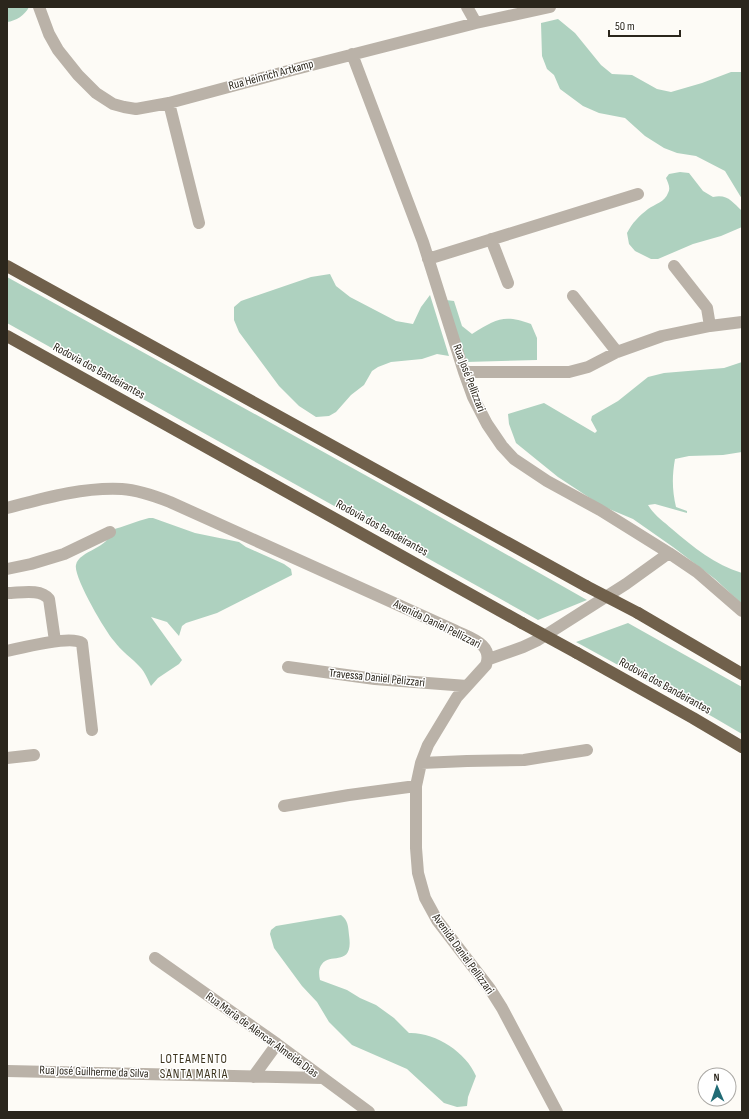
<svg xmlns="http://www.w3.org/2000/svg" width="749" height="1119" font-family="'Sofia Sans Condensed',sans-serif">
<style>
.green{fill:#aed1bf}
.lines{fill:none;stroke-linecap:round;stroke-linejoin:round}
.minor{stroke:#bab2a8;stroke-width:12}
.highway{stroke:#70604b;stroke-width:12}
.highway-bridge{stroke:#70604b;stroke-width:12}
.labels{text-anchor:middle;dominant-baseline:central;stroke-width:3;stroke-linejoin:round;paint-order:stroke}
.street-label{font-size:12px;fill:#2b261c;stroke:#fff}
.neighbourhood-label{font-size:13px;letter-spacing:1px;fill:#3c331d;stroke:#fff}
</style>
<rect width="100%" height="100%" fill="#fdfbf6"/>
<!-- green -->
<path class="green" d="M7 7H29C25 15 16 21 7 22Z
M558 19 575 33 601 65 612 74 632 75 657 89 671 92 702 83 731 72H742V199L725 171 696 156 677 153 664 148 645 136 625 118 599 113 583 106 560 89 554 75 547 69 542 56 541 23Z
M680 172 689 173 703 191 713 197C728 194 732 202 742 211V227L721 236 693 244 658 259H651L635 251 629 244 627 233C632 223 639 216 648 209 655 204 665 202 668 193 671 188 668 183 666 178L669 174Z
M330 274 336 286 350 297 396 321 413 324 421 307 430 295 449 356 437 354 422 359 391 362 378 367 372 371 364 385 351 395 336 412 329 416 316 417 299 406 279 386 239 332 234 320V307L241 301 311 277Z
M7 277 403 496 587 600 538 620 7 323Z
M446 300 454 301 462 326 472 334C496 319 504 314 531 324L537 338V360L466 362Z
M742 362V452L723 455 689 456 675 459C672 476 672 490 676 507L687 511V513L655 504 648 505C654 515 663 521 672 529 693 547 715 565 742 573V604L715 579 673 547 633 519 602 506 558 477 516 443 509 424 508 414 544 403 595 433 597 431 591 420 592 416 618 401 648 377 664 373 724 368Z
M149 518H153L195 533 239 542 246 547 284 564 291 569 292 575 217 613 186 623 182 626 179 636 167 622 151 617 182 660 179 664 158 678 151 686C148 680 145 672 140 667 132 658 121 651 114 641 105 631 73 576 76 565 79 550 110 549 111 530 124 527 136 521 149 518Z
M628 623 742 687V734L713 717 576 642Z
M341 915C348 920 348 926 349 935 354 968 330 952 322 964 318 969 319 975 320 980L347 990 360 998 376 1005 394 1018 409 1033C435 1032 466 1052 476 1076L468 1097 467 1106 457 1107 444 1103 407 1069 352 1045 329 1022 317 1002 302 986 274 948 270 934 271 930 276 926Z"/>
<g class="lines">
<!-- minor -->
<path class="minor" d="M39 7 49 34 58 50 78 75 96 93 113 104 124 107 136 109 169 103 292 70 476 23 550 7
M467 7 476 23
M352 54 423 242 464 372 473 397 487 424 502 446 514 459 547 481 600 510 669 553 697 572 742 611
M169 103 199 223
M491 239 508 283
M428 259 638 194
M674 266 707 308 710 326
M573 296 617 352
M464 372H569L588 367 617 352 662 336 710 326 742 322
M7 508C45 498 83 487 122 489 139 490 155 496 170 502L456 631C470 638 494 644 486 665L457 697 428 745 421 763 416 786V848L418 873 425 898 437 920 490 989 502 1008 557 1112
M7 569 31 564 64 554 110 532
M7 593C20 593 40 588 49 599L55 641
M7 651C21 648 71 635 82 643L92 730
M489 659 523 647 538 640 626 584 669 553
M288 667 375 679 467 686
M7 758 34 755
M421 763 467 761 524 760 587 750
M284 806 349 795 416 786
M155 958 277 1044 369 1112
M7 1071 323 1078
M253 1077 277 1044"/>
<!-- highway -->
<path class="highway" d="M7 266 586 586
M7 336 522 623
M638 613 742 674
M577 653 693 718 742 747"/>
<!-- highway-bridge -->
<path class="highway-bridge" d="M586 586 638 613
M522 623 577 653"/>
</g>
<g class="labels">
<!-- street labels -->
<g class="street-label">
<text transform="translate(271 75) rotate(-15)">Rua Heinrich Artkamp</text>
<text transform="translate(99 371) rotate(29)">Rodovia dos Bandeirantes</text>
<text transform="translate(469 378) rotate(69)">Rua José Pellizzari</text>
<text transform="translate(382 528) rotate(29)">Rodovia dos Bandeirantes</text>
<text transform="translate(437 624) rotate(26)">Avenida Daniel Pellizzari</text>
<text transform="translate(377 678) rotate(6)">Travessa Daniel Pelizzari</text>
<text transform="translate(665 686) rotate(29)">Rodovia dos Bandeirantes</text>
<text transform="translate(463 954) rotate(54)">Avenida Daniel Pellizzari</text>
<text transform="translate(262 1035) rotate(36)">Rua Maria de Alencar Almeida Dias</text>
<text transform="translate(94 1072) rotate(2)">Rua José Guilherme da Silva</text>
</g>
<!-- neighbourhood labels -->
<g class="neighbourhood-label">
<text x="194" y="1059">LOTEAMENTO<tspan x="194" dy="15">SANTA MARIA</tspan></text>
</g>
</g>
<!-- border -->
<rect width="749" height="1119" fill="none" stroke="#2b261c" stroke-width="16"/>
<!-- north arrow -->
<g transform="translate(717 1087) rotate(358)"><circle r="19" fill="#ffffff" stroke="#aaa8a4"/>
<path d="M0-3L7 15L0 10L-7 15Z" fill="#216b75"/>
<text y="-6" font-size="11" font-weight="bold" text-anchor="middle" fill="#2b261c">N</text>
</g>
<!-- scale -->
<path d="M609 30v6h71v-6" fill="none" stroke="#2b261c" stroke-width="2"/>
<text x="615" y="30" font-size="12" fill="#2b261c" stroke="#ffffff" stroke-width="3" paint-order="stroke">50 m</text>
</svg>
